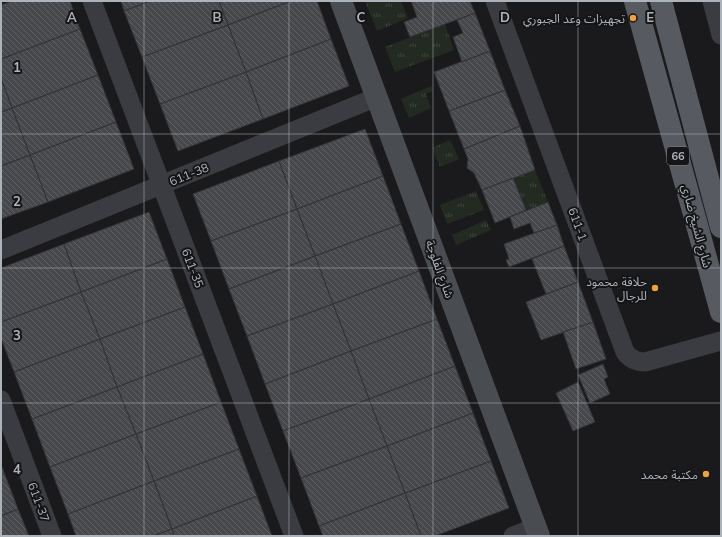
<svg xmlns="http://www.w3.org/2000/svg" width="722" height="537" font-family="Mulish,'Noto Sans Arabic',sans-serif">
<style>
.grass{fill:url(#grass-tufts)}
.building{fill:url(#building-back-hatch);stroke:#343438}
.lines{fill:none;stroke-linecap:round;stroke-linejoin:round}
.street{stroke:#3b3c41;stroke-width:19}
.secondary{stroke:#494c51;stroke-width:22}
.primary{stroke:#575a60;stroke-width:22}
.grid{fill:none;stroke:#adb3bb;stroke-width:1;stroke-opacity:0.55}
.poi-dot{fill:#eda141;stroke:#151517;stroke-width:1.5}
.labels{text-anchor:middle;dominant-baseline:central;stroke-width:4;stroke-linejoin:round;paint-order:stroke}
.shield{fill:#151517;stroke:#7f848a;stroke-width:1}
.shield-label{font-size:11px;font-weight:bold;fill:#adb3bb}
.poi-label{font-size:12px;fill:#adb3bb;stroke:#151517;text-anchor:end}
.street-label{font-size:12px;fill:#adb3bb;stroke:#151517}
.grid-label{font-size:13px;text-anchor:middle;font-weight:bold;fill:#adb3bb;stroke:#151517;stroke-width:4;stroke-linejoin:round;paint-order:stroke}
</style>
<defs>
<pattern id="grass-tufts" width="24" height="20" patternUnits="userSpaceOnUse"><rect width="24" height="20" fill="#222a22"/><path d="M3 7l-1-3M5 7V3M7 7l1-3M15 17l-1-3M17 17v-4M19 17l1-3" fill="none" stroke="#3f4640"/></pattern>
<pattern id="building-back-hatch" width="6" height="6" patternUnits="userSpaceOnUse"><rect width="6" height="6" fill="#47484c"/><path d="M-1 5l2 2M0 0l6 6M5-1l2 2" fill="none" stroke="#5f6064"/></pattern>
</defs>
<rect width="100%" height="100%" fill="#1a1a1c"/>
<!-- grass -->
<path class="grass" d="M365 1H401L408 18 377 31Z
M445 24 454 50 395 72 385 47Z
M431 86 433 91 426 94 431 108 409 118 401 99Z
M450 140 459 159 440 167 432 148Z
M535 170 548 202 526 210 513 178Z
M476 191 484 210 447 224 440 205Z
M486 220 491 230 456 245 452 235Z"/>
<!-- building -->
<path class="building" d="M12 1H70L80 29 1 59V5Z
M121 1H150L124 11Z
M150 1H219L228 25 142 57 124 11Z
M219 1H291L228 25Z
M291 1H317L331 39 246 72 228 25Z
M411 1H470L475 13 410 37 404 22 417 17Z
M475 13 490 51 462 62 453 37 463 33 457 20Z
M228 25 246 72 160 104 142 57Z
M80 29 98 75 12 108 1 78V59Z
M331 39 349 86 263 119 246 72Z
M490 51 505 90 449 111 434 72Z
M246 72 263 119 178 151 160 104Z
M98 75 116 122 30 155 12 108Z
M1 78 12 108 1 112Z
M505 90 520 126 464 149 449 111Z
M12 108 30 155 1 166V112Z
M116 122 134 169 48 202 30 155Z
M520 126 535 170 482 190 474 173 467 168 468 159 464 149Z
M365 129 383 176 297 209 279 161Z
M30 155 48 202 1 219V166Z
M279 161 297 209 211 241 193 194Z
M383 176 401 224 315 256 297 209Z
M513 178 526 210 495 223 482 190Z
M548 202 557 225 534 233 530 223 514 229 510 217Z
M297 209 315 256 229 289 211 241Z
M149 212 167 259 81 292 64 244Z
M401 224 419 271 333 304 315 256Z
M557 225 564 246 509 267 506 260 509 259 504 244Z
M64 244 81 292 1 322V268Z
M564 246 578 282 546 294 532 259Z
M315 256 333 304 247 336 229 289Z
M167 259 185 307 100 339 81 292Z
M419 271 437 319 351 351 333 304Z
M578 282 593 322 541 340 526 302Z
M81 292 100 339 14 372 1 338V322Z
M333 304 351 351 265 384 247 336Z
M185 307 203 354 117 387 100 339Z
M437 319 455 366 369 399 351 351Z
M593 322 606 359 576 369 563 332Z
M100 339 117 387 32 419 14 372Z
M351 351 369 399 283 431 265 384Z
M203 354 221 402 136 434 117 387Z
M603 364 608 377 604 379 610 394 590 403 578 375Z
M455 366 473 413 387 446 369 399Z
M578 382 595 422 573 431 556 393Z
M117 387 136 434 50 467 32 419Z
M369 399 387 446 301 478 283 431Z
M221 402 239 449 154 481 136 434Z
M473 413 491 461 405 493 387 446Z
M136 434 154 481 68 514 50 467Z
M387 446 405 493 319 526 301 478Z
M239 449 257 496 172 529 154 481Z
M491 461 509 508 435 536H421L405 493Z
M1 467H2L18 509 1 516Z
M154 481 172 529 153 536H76L68 514Z
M405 493 421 536H323L319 526Z
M257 496 272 536H174L172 529Z
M18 509 29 536H1V516Z
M172 529 174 536H153Z"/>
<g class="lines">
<!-- street -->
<path class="street" d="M92 1 294 536
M495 1 625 352C630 359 636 362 645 362L721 341
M712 1 721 35
M1 250 377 97
M1 400 52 536
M513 536 536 527"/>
<!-- secondary -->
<path class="secondary" d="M341 1 539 536"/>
<!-- primary -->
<path class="primary" d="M635 1 721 312
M661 1 721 227"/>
</g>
<!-- grid -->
<path class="grid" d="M144 1V536M289 1V536M433 1V536M578 1V536M1 134H721M1 268H721M1 403H721"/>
<!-- markers -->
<g class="poi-dot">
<circle cx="633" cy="18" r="4"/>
<circle cx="655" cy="288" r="4"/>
<circle cx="706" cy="474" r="4"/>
</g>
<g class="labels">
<!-- shield labels -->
<rect class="shield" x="667" y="147" width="22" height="18" rx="3"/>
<g class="shield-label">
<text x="678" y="156">66</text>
</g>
<!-- poi labels -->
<g class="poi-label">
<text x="625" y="18">تجهيزات وعد الجبوري</text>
<text x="647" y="281">حلاقة محمود<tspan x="647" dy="14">للرجال</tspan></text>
<text x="698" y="474">مكتبة محمد</text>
</g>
<!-- street labels -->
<g class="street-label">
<text transform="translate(189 174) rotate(-22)">611-38</text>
<text transform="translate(578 224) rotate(70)">611-1</text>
<text transform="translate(697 226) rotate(75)">شارع الشيخ ضاري</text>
<text transform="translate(193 268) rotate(69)">611-35</text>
<text transform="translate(440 269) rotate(70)">شارع الفلوجة</text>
<text transform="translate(39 502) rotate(70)">611-37</text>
</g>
</g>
<g class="grid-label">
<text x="72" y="22">A</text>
<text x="217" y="22">B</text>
<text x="361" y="22">C</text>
<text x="505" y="22">D</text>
<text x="650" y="22">E</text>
<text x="17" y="72">1</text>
<text x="17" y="206">2</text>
<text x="17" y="340">3</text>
<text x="17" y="474">4</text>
</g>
<!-- border -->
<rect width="722" height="537" fill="none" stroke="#adb3bb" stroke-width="4"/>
</svg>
